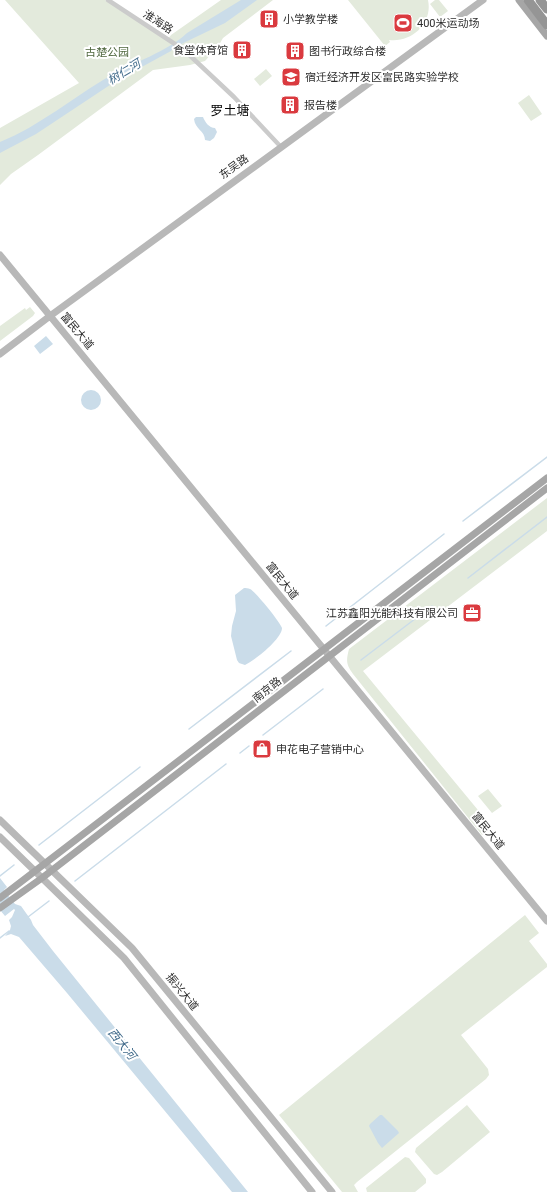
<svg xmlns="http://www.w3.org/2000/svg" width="547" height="1192" font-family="Roboto,'Noto Sans SC',sans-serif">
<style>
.green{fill:#e3eadc}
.water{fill:#cadce9}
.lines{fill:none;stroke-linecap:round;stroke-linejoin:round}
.stream{stroke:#cadce9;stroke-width:1.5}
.street{stroke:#cbcbcb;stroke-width:4.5}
.secondary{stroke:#b8b8b8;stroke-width:7}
.primary{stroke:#a6a6a6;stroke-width:7}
.highway{stroke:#959595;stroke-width:9}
.labels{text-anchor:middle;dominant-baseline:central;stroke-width:4;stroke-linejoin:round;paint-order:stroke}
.poi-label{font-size:11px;fill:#2e2e2e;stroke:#fff;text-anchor:start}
.street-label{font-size:11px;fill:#2e2e2e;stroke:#fff}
.park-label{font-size:11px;fill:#4f673e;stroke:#fff}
.water-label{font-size:12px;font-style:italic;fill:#416b8b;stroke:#fff}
.quarter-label{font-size:13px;fill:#000;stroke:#fff}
</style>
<rect width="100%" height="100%" fill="#fff"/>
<!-- green -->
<path class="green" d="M5 0H105L167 40 171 35 221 0H273L223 38 219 45 205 61 190 65 153 70 38 155 11 174 0 185V128L79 83Z
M348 0H428C433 23 412 43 389 40L390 42 385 46Z
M435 0H439L448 11 440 17 430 4Z
M266 69 272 76 260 86 254 79Z
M529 95 542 114 531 121 518 103Z
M30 307 35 313 33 316 0 341V326L25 308 26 310Z
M547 498V531L363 671 492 827 482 835 353 674C346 664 346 661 349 649Z
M488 789 502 806 492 813 478 796Z
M525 915 539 933 529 941 547 964V967L461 1035 488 1069 489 1075 486 1079 357 1182 354 1185 358 1192H342L279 1115Z
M467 1105 490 1132 442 1172 437 1175 434 1174 415 1152 416 1148Z
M405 1157 409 1158 426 1179V1183L415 1192H367L366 1188Z"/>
<!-- water -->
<path class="water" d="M241 0H257L225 23 173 48 171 51 116 81 36 134 0 153V142C40 126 73 97 110 76 134 62 167 52 187 33Z
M196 117H203C205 122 209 128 215 128L217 132 214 138 210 141 205 140C205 131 195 129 194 119Z
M46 336 53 344 40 354 34 346Z
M81 400a10 10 0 1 1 20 0a10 10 0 1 1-20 0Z
M244 588C246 588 248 588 250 589 255 591 281 623 282 628 282 639 254 661 245 665L239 663 237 660 231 636 232 626 236 611 235 595Z
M0 878 7 887 4 890 15 904 21 906 31 920 33 925 53 951 248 1192H232L67 993 19 937 11 934 5 936 10 930 11 926 9 920 12 917 15 910 14 909 5 916 0 910Z
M380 1115H382L398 1131 399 1133 382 1148 378 1143 369 1126 370 1124Z"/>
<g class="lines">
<!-- stream -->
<path class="stream" d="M463 521 547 457
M468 578 547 517
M326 626 444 534
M361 660 432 606
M189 729 291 651
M263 735 323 689
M240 753 249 746
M39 845 140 767
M0 876 14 865
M75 881 226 764
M28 917 49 901
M0 938 9 931"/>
<!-- street -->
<path class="street" d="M108 0 184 50 234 97 281 147"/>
<!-- secondary -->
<path class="secondary" d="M0 255 547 921
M0 354 50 316 483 0
M0 820 132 948 332 1192
M0 837 124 958 312 1192"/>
<!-- primary -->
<path class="primary" d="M519 0 547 36
M0 898 547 478
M0 908 42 878 547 488"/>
<!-- highway -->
<path class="highway" d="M528 0 547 25
M540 0 547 9"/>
</g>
<!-- icons -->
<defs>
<g id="building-square" transform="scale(1)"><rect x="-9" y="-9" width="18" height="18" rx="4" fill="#da3a3f" stroke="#fff"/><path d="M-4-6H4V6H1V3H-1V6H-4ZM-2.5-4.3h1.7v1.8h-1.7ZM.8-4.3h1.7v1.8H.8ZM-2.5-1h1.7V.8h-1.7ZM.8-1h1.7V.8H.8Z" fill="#fff"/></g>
<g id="stadium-square" transform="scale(1)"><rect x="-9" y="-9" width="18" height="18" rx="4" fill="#da3a3f" stroke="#fff"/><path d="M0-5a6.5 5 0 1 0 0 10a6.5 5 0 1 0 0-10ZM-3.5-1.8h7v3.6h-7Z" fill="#fff"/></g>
<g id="school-square" transform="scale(1)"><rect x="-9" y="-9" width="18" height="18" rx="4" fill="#da3a3f" stroke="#fff"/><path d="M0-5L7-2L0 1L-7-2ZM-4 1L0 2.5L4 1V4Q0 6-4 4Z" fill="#fff"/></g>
<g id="office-square" transform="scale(1)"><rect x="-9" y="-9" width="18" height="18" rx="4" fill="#da3a3f" stroke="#fff"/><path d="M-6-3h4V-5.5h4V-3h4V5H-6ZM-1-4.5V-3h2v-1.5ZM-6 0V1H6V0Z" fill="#fff"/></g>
<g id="shop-square" transform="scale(1)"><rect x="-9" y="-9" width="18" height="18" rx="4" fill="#da3a3f" stroke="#fff"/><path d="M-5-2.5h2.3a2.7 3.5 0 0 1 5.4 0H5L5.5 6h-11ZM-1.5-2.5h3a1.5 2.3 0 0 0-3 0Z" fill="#fff"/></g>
</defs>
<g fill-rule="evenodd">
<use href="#building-square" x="269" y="19"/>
<use href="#stadium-square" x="403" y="23"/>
<use href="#building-square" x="242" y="50"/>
<use href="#building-square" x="295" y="51"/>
<use href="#school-square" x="291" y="77"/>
<use href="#building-square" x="290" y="105"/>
<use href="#office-square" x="472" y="613"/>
<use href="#shop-square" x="262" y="749"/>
</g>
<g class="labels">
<!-- poi labels -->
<g class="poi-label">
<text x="283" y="19">小学教学楼</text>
<text x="417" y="23">400米运动场</text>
<text x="228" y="50" text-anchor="end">食堂体育馆</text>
<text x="309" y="51">图书行政综合楼</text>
<text x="305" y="77">宿迁经济开发区富民路实验学校</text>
<text x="304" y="105">报告楼</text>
<text x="458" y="613" text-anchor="end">江苏鑫阳光能科技有限公司</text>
<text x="276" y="749">申花电子营销中心</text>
</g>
<!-- street labels -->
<g class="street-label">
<text transform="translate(158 22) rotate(33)">淮海路</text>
<text transform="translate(234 167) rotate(-36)">东吴路</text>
<text transform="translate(77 331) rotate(50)">富民大道</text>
<text transform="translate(282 581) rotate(51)">富民大道</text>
<text transform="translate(267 690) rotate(-38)">南京路</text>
<text transform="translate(488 831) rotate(51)">富民大道</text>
<text transform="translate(182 992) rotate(51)">振兴大道</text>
</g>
<!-- park labels -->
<g class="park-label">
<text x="107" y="52">古楚公园</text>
</g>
<!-- water labels -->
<g class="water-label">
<text transform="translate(124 72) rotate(-31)">树仁河</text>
<text transform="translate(122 1044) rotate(51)">西大河</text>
</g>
<!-- quarter labels -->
<g class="quarter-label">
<text x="230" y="110">罗土塘</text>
</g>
</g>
</svg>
